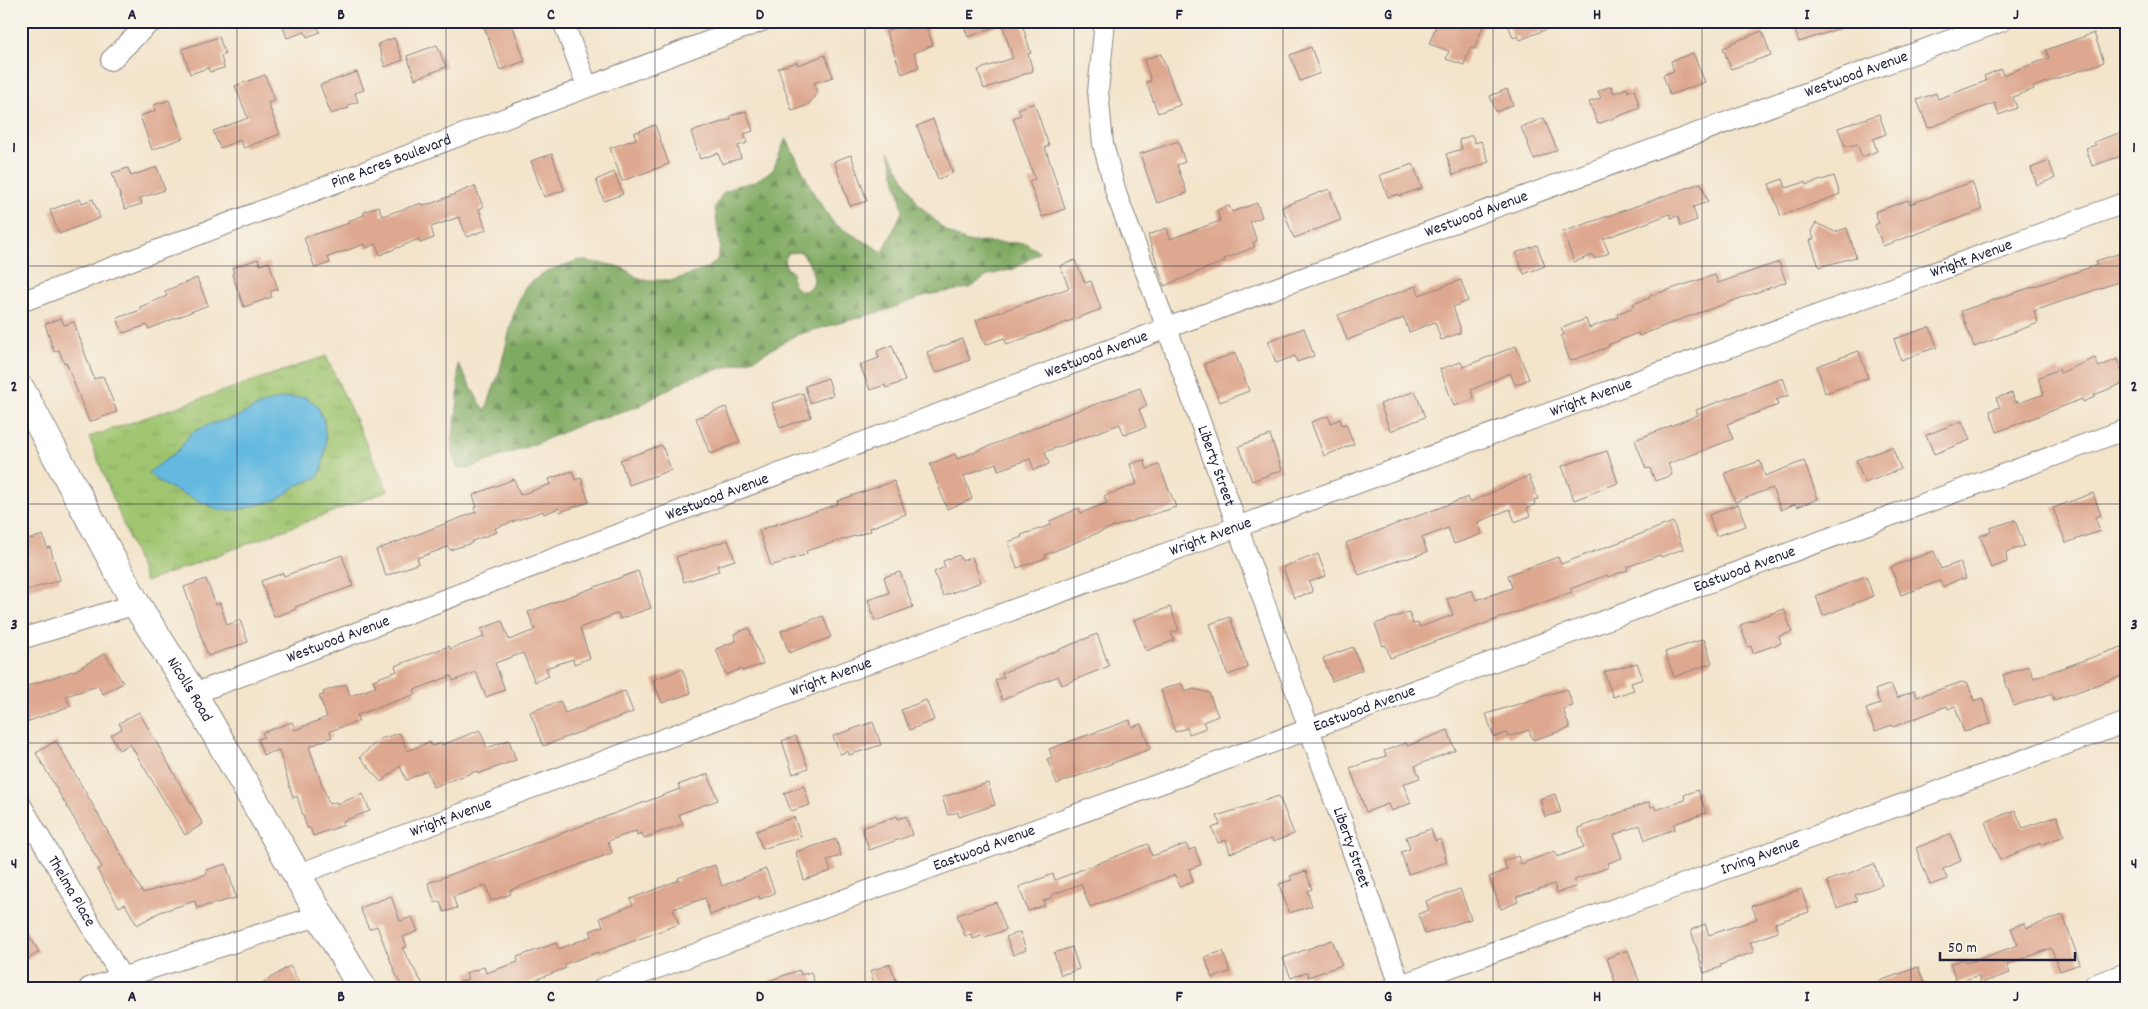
<svg xmlns="http://www.w3.org/2000/svg" width="2148" height="1009" font-family="Dekko,sans-serif">
<style>
.grass{fill:url(#grass-tufts);stroke:#607456}
.forest{fill:url(#forest-firs);stroke:#50664e;fill-rule:evenodd}
.water{fill:#64b9e0;stroke:#436e8e}
.building{fill:#dea890}
.lines{fill:none;stroke-linecap:round;stroke-linejoin:round}
.street-casing{stroke:#8a8382;stroke-width:22}
.secondary-casing{stroke:#8a8382;stroke-width:30}
.street{stroke:#fff;stroke-width:20}
.secondary{stroke:#fff;stroke-width:28}
.grid{fill:none;stroke:#22223b;stroke-width:1;stroke-opacity:0.55}
.labels{text-anchor:middle;dominant-baseline:central;stroke-width:4.5;stroke-linejoin:round;paint-order:stroke}
.street-label{font-size:16px;fill:#22223b;stroke:#f7f3e8}
.neatline{fill:none;stroke:#22223b;stroke-width:2}
.grid-label{font-size:16px;text-anchor:middle;font-weight:bold;fill:#22223b}
</style>
<defs>
<pattern id="grass-tufts" width="24" height="20" patternUnits="userSpaceOnUse" patternTransform="scale(1.25)"><rect width="24" height="20" fill="#9fc570"/><path d="M3 7l-1-3M5 7V3M7 7l1-3M15 17l-1-3M17 17v-4M19 17l1-3" fill="none" stroke="#89a962"/></pattern>
<pattern id="forest-firs" width="22" height="20" patternUnits="userSpaceOnUse" patternTransform="scale(1.25)"><rect width="22" height="20" fill="#7faa62"/><path d="M5 1l3.5 6h-7zM16 11l3.5 6h-7z" fill="#688a52"/></pattern>
</defs>
<rect width="100%" height="100%" fill="#f7f3e8"/>
<filter id="ink" filterUnits="userSpaceOnUse"><feTurbulence type="fractalNoise" baseFrequency=".02" numOctaves="2"/><feDisplacementMap in="SourceGraphic" scale="10" xChannelSelector="R" yChannelSelector="G"/><feConvolveMatrix kernelMatrix="1 2 1 2 8 2 1 2 1" color-interpolation-filters="sRGB"/></filter>
<filter id="wash" filterUnits="userSpaceOnUse"><feTurbulence type="fractalNoise" baseFrequency=".0096" numOctaves="4" result="noise"/><feDisplacementMap in="SourceGraphic" scale="20" xChannelSelector="R" yChannelSelector="G"/><feGaussianBlur stdDeviation="1.12" result="paint"/><feColorMatrix in="noise" values="0 0 0 0 0 0 0 0 0 0 0 0 0 0 0 0 0 1.4 0 .05"/><feComposite in="paint" operator="in"/></filter>
<g filter="url(#wash)">
<rect width="100%" height="100%" fill="#f3e4ca"/>
<!-- grass -->
<path class="grass" d="M326 356 388 491 146 582 89 437Z"/>
<!-- forest -->
<path class="forest" d="M786 138 814 194 834 224 883 252 903 210 889 152 918 204 946 231 967 242 1025 243 1040 252 1014 269 989 275 969 288 927 295 890 309 796 335 754 359 688 378 639 406 580 425 540 442 469 468 457 467C448 446 455 430 457 408 459 394 458 379 458 364L485 412 500 370 515 309 525 287 545 272 579 260 612 265 625 269 641 280H674L706 269 717 260 720 247 715 207 723 193 736 186 754 182 773 170ZM801 252C809 262 813 269 814 282L806 291H800C793 285 790 282 793 273L787 268 784 261 788 253Z"/>
<!-- water -->
<path class="water" d="M305 397 317 405 324 422 326 446 322 469 318 477 298 485 277 500 238 510H219L164 485 148 473 179 450 191 433 210 424 235 418 258 406 282 398Z"/>
<g id="blocks">
<!-- building -->
<path class="building" d="M281 21H329V23L318 27 320 32 307 37 305 32 287 38Z
M482 21H511L525 61 500 70Z
M912 21H924L933 45 914 53 919 67 902 74 886 31Z
M962 21H1021L1031 53 1028 54 1033 71 984 89 978 70 1013 58 1002 24 968 37Z
M1438 21H1485L1474 49 1470 48 1464 65 1446 59 1449 51 1429 44Z
M1507 21H1564V22L1520 40 1518 36 1513 38Z
M1792 21H1852L1853 24 1799 42Z
M1762 31 1771 55 1731 69 1723 48 1731 45V43Z
M2094 33 2104 62 2033 87 2034 89 2013 97 2017 108 1999 115 1995 103 1928 128 1917 100 1936 93 1938 99 1986 81 1984 76 2001 69 2003 75 2049 58 2046 50Z
M219 37 225 54 221 56 224 68 210 72 208 68 190 74 182 49Z
M394 38 403 60 385 67 378 44Z
M437 45 446 67 415 79 407 56Z
M1311 47 1320 73 1300 81 1290 55Z
M1693 53 1705 82 1670 95 1663 75 1674 71 1671 61Z
M1161 54 1180 105 1158 113 1146 82 1151 81 1144 60Z
M825 55 833 77 814 83 817 93 808 105 792 111 778 68 797 62 798 65Z
M357 72 364 90 355 93 358 102 348 105 349 108 331 114 320 85Z
M265 75 275 100 268 103 280 134 244 148 240 140 220 148 213 131 248 118 235 86Z
M1611 86 1614 93 1627 88 1628 92 1634 89 1640 108 1598 124 1589 102 1601 98 1598 91Z
M1507 89 1513 105 1496 112 1490 96Z
M169 100 183 138 152 150 140 116 155 111 154 105Z
M1034 103 1049 146 1045 147 1065 209 1042 217 1029 181 1035 179 1013 118 1021 115 1018 109Z
M746 111 753 131 744 134 747 143 738 146 741 158 722 164 718 153 700 159 691 132 731 119 730 116Z
M1879 114 1886 134 1873 139 1877 151 1862 157 1857 144 1845 147 1838 128Z
M1544 118 1557 150 1534 159 1521 127Z
M933 119 953 173 938 179 917 126Z
M655 125 669 164 622 181 610 148 636 139 634 133Z
M2122 132 2127 145V154L2092 166 2086 148 2096 145 2094 142Z
M1472 135 1475 143 1481 141 1489 162 1453 175 1446 154 1462 149 1459 140Z
M1178 141 1185 162 1177 165 1187 193 1157 203 1140 154Z
M552 154 564 190 544 197 531 161Z
M851 155 867 201 850 206 834 161Z
M2049 161 2055 178 2037 185 2031 168Z
M1413 164 1422 188 1399 196V194L1388 197 1380 175Z
M157 167 165 190 140 198 142 204 125 209 112 173 128 168 131 176Z
M614 172 623 194 604 201 596 180Z
M1834 176 1840 194 1781 216 1769 184 1783 179 1786 188 1805 182 1806 185Z
M1972 182 1982 210 1883 246 1875 225 1879 223 1875 212 1908 200 1910 204Z
M1701 183 1708 202 1693 207 1697 220 1681 226 1678 216 1671 218 1670 214 1603 239 1609 253 1594 259 1593 255 1574 262 1563 232Z
M475 186 483 207 479 209 486 230 467 237 459 217 431 227 434 238 420 243 419 239 380 255 376 244 366 248 365 244 328 257 330 263 315 268 304 238 349 223 348 221 364 215V212L379 206 382 216 422 203V205L433 203Z
M1329 189 1341 220 1294 238 1282 207Z
M80 199 82 203 93 199 100 218 59 234 50 210Z
M1257 203 1262 217 1250 222 1257 241 1253 243 1255 247 1224 259 1225 261 1164 286 1148 235 1167 228 1170 239 1220 221 1217 210 1229 206 1232 212Z
M1816 223 1835 232 1847 228 1856 257 1819 267 1810 240 1814 239 1811 231Z
M1537 245 1545 266 1524 274 1516 253Z
M2127 251V279L2034 311 2038 323 1974 347 1961 311 2097 265 2096 261Z
M258 259 260 265 269 262 278 289 270 292 272 297 244 307 232 274 234 273 232 268Z
M1075 260 1085 283 1091 281 1101 309 1007 345 1004 338 985 345 976 320 1069 288 1060 266Z
M1779 262 1786 282 1679 320 1639 336 1638 333 1608 345 1609 347 1570 361 1561 336 1564 335 1561 328 1586 319 1589 328 1618 317 1617 314 1634 307 1633 304 1650 298 1649 296 1715 275 1718 283Z
M197 278 208 305 149 329 147 325 123 333 117 318 141 310 140 307 167 296 165 291Z
M1461 280 1468 301 1453 307 1460 327V333L1441 340 1435 322 1409 332 1404 318 1347 340 1338 315 1416 286 1419 295Z
M61 318 64 325 74 322 94 379 103 376 117 412 89 422 66 362 64 363 59 350 54 352 45 324Z
M1930 327 1937 347 1901 360 1894 339Z
M1304 328 1314 356 1297 362 1295 356 1276 363 1268 341Z
M962 339 970 360 935 373 927 352Z
M892 345 905 381 886 388 885 385 870 390 860 365 879 358 877 351Z
M1516 346 1529 379 1515 385 1510 373 1471 390 1474 399 1454 406 1440 369 1461 362 1463 367Z
M1859 351 1868 378 1825 393 1817 366Z
M1235 353 1249 391 1220 402 1204 364Z
M2095 358 2099 367 2117 359 2126 382 2094 395 2095 397 2083 402 2082 399 1997 432 1990 411 2000 407 1996 398 2012 393 2015 402 2018 401 2019 403 2044 394 2038 378 2059 369 2060 373Z
M828 378 833 395 810 403 805 386Z
M1783 378 1789 395 1776 400 1778 405 1727 424 1733 439 1668 464 1672 475 1655 481 1650 468 1646 469 1635 440 1698 415 1696 410Z
M1140 388 1147 406 1139 409 1146 427 1124 435 1120 424 1045 452 1049 464 1034 470 1030 459 998 470 996 463 964 476 972 499 947 509 930 464 955 454 957 459 1049 422V421Z
M1415 391 1425 417 1390 431 1380 404Z
M803 393 811 417 780 428 772 403Z
M726 407 740 442 710 454 696 418Z
M1328 416 1331 423 1340 419 1342 425 1346 424 1354 444 1324 456 1311 422Z
M1962 421 1970 440 1934 454 1926 435Z
M1270 435 1282 470 1252 481 1239 446Z
M662 445 671 470 629 485 620 460Z
M1892 447 1901 469 1865 483 1856 460Z
M1607 451 1618 483 1574 500 1562 466Z
M1144 460 1147 469 1159 465 1176 507 1107 529 1045 555 1046 558 1017 568 1008 542 1022 537 1021 535 1051 525 1050 521 1079 508 1081 513 1107 503 1104 496 1137 484 1130 464Z
M1760 461 1765 476 1804 461 1818 499 1797 507 1795 504 1781 510 1772 488 1735 502 1725 473Z
M572 471 575 480 581 478 589 502 560 512 559 508 544 514 543 511 495 528 497 532 472 541V543L450 550 448 547 417 558 419 563 386 576 376 550 476 512 474 508 477 507 473 495 514 479 520 495 551 484 549 479Z
M1529 476 1538 499 1534 500 1535 505 1527 508 1530 516 1515 522 1510 509 1478 522 1482 534 1454 544 1448 528 1422 538 1427 552 1406 559 1405 558 1359 575 1346 543 1468 497 1470 502Z
M894 481 906 514 870 528 871 531 806 551 807 554 771 566 759 530 838 504 837 501Z
M2093 493 2101 515 2095 517 2100 531 2066 543 2053 508Z
M1738 504 1746 526 1716 536 1709 515Z
M2015 520 2024 546 2006 552 2007 562 1991 568 1980 536 1991 532 1990 528Z
M1673 522 1683 549 1661 557 1660 555 1627 567 1628 570 1608 577 1607 575 1570 589 1572 592 1390 658 1386 645 1383 646 1375 624 1409 612 1413 624 1418 623 1420 627 1453 615 1447 599 1472 590 1476 600 1512 588 1508 575 1558 557 1561 564Z
M43 535 47 548 50 547 60 580 21 592V542Z
M728 540 735 560 717 566 719 571 684 582 676 557Z
M1934 551 1941 569 1960 562 1966 579H1960L1942 587 1940 581 1901 595 1891 567Z
M1318 554 1326 576 1309 582 1313 592 1294 598 1283 567Z
M342 555 353 586 295 607 296 609 274 617 261 581 283 573 284 576Z
M959 555 962 561 972 557 981 582 943 596 934 572 945 567 943 561Z
M638 571 651 608 620 619 618 613 580 628 590 658 574 664 573 659 546 668 549 676 535 682 523 653 495 663 505 690 486 697 476 672 453 681 451 676 414 690 416 694 357 715 359 721 330 731 332 737 309 747 329 804 336 802 337 804 363 794 370 811 343 821 344 825 313 836 310 828H307L297 796 293 798 279 750 263 755 258 739 264 737 262 733 292 722 295 730 327 717 319 696 324 695 323 692 346 684 350 696 376 687 373 680 397 671 395 666 449 646 450 649 484 637 481 629 502 621 509 640 535 630 528 612Z
M900 572 913 607 875 621 868 600 889 593 884 577Z
M1866 576 1873 596 1823 616 1816 596Z
M206 579 216 605 220 603 227 625 240 620 248 642 208 656 184 587Z
M1170 607 1179 630 1171 633 1174 640 1146 651 1134 620Z
M1784 609 1792 632 1779 636 1781 643 1753 653 1751 646 1748 647 1740 625Z
M823 616 831 637 789 653 781 631Z
M1230 617 1248 668 1228 675 1210 624Z
M749 628 763 664 742 671 741 669 726 675 716 649 736 641 734 634Z
M1097 634 1109 666 1062 685 1058 676 1002 700 995 680 1004 677 1002 673Z
M1704 639 1712 663 1674 677 1665 652Z
M2127 645V674L2054 700 2052 693 2014 706 2003 675 2029 666 2034 678Z
M1353 647 1362 670 1332 681 1323 658Z
M105 653 123 683 103 694 98 686 66 696 70 706 21 724V688L76 670Z
M1637 663 1643 679 1631 683 1634 690 1613 697 1604 672Z
M682 669 691 693 662 703 653 680Z
M1962 682 1968 684 1974 701 1982 698 1991 723 1964 732 1955 706 1948 709 1947 706 1893 727 1892 725 1875 731 1866 709 1880 704 1875 690 1891 684 1897 698 1914 691 1917 697Z
M1181 683 1185 692 1194 689 1209 693 1218 716 1203 722 1206 728 1189 734 1187 728 1175 732 1161 690Z
M1567 689 1573 706 1563 709 1570 728 1533 740 1529 730 1508 737 1506 733 1494 737 1486 714Z
M625 691 633 712 543 746 530 712 560 701 565 713Z
M926 700 934 720 910 730 901 710Z
M139 712 203 824 185 835 130 744 119 750 111 735 122 729 119 723Z
M1130 720 1132 727 1141 724 1150 749 1057 784 1047 759 1052 757 1049 749Z
M873 722 881 745 849 755 848 751 840 754 833 736Z
M480 730 487 748 509 740 516 760 478 774 477 771 433 787 427 771 406 780 400 766 381 782 360 757 380 739 400 733 407 751 430 742 432 746 442 743V745Z
M1448 730 1455 750 1415 766 1420 778 1403 784 1411 803 1391 811 1388 804 1366 812 1350 768 1386 756 1384 751 1406 743 1407 746Z
M796 736 808 768 793 774 782 741Z
M56 741 143 893 207 874 206 870 226 864 236 898 197 908 195 901 160 912 137 925 125 904 119 907 97 870 102 867 36 753Z
M708 774 718 800 679 814 683 824 644 838 642 833 637 835 636 831 608 841 612 853 510 890 511 894 491 901 486 885 453 897 457 908 444 912 440 901 435 903 428 883 680 789 678 785Z
M988 783 995 805 959 817 958 812 948 815 942 797Z
M804 786 810 805 791 811 784 793Z
M1698 790 1706 813 1674 824 1675 829 1645 840 1640 825 1614 835 1622 858 1608 863 1609 867 1574 880 1577 886 1557 893 1554 884 1516 897 1518 902 1501 909 1489 877 1507 870 1504 861 1518 856 1521 864 1555 851 1557 857 1584 847 1578 828 1649 802 1651 807 1654 806 1656 810 1685 800 1684 795Z
M1555 794 1561 812 1545 817 1540 799Z
M1279 796 1294 834 1273 842 1272 839 1230 853 1226 840 1218 843 1212 828 1220 825 1217 816Z
M2015 810 2023 828 2057 816 2064 836 2040 845V843L2000 860 1985 822Z
M897 816 898 819 906 816 912 835 869 850 862 828Z
M794 817 801 837 762 849 756 831Z
M1431 829 1435 841 1440 839 1447 862 1408 874 1401 852 1410 849 1406 837Z
M1951 834 1961 861 1943 869 1947 879 1930 885 1916 848Z
M836 839 841 856 827 860 831 871 804 880 796 852Z
M1148 844 1152 856 1186 844 1189 850 1195 848 1201 865 1189 869 1193 882 1179 887 1175 875 1090 907 1081 884 1051 895V898L1043 901 1045 905 1028 911 1019 887 1053 874 1055 880Z
M1874 864 1882 885 1855 895 1857 901 1837 908 1827 881Z
M715 865 722 886 766 869 775 893 760 899 759 896 710 915 705 898 673 909 679 924 599 954 598 952 565 964 566 968 514 988H451L450 985 468 979 466 973 484 967 486 973 518 962 517 957 556 943 559 949 592 936 590 931 603 926 600 918 633 905 630 899 679 880 678 878Z
M1306 871 1312 889 1307 891 1312 906 1289 913 1279 884 1292 880 1290 876Z
M1460 889 1471 919 1425 934 1418 914 1429 910 1426 901Z
M1801 889 1809 912 1775 923 1778 932 1750 942 1754 952 1734 959V960L1720 965 1721 967 1704 973 1691 930 1705 924 1709 935 1757 919 1752 906Z
M391 896 400 921 412 917 418 931 403 937 407 947 402 948 425 988H403L396 975 377 926 369 929 360 908Z
M996 902 1006 930 985 937 984 935 973 939 971 934 965 936 957 915Z
M2063 915 2080 964 2060 971 2051 948 2007 965 2010 973 1981 983 1978 975 1957 983 1950 964 1964 959 1965 962 1974 961 2018 945 2011 928 2024 923 2027 928Z
M21 922 39 952 21 963Z
M1020 932 1026 950 1013 955 1006 937Z
M1332 940 1342 965 1308 977 1307 972 1291 978 1283 958Z
M1072 947 1079 969 1061 975 1054 953Z
M1628 950 1640 984 1630 988H1617L1607 958Z
M1223 951 1230 972 1212 978 1205 957Z
M890 964 899 988H876L870 971Z
M290 966 302 988H254Z
M1918 967 1926 988H1866V986Z
M799 970 801 975 811 972 816 988H756L755 986Z"/>
</g>
</g>
<g filter="url(#ink)">
<use href="#blocks" fill-opacity="0" stroke="#8a8382" stroke-width="1"/>
<g class="lines">
<!-- street casing -->
<g class="street-casing">
<g id="street">
<path d="M563 21 587 86"/>
<path id="s1" d="M1105 21 1098 91 1103 144 1117 196 1167 328 1401 988"/>
<path d="M111 60 149 23 155 21"/>
<path id="s2" d="M21 302 762 21"/>
<path d="M21 639 136 604"/>
<path id="s3" d="M193 694 1167 328 2002 21"/>
<path id="s4" d="M21 805 122 978"/>
<path id="s5" d="M296 875 1237 527 2127 202"/>
<path d="M89 988 321 915"/>
<path id="s6" d="M603 988 2127 429"/>
<path id="s7" d="M1392 988 1665 891 2127 722"/>
</g>
</g>
<!-- secondary casing -->
<g class="secondary-casing">
<g id="secondary">
<path id="s8" d="M21 390 136 604 193 694 362 988"/>
<path d="M2097 988 2127 977"/>
</g>
</g>
<!-- street -->
<use href="#street" class="street"/>
<!-- secondary -->
<use href="#secondary" class="secondary"/>
</g>
</g>
<!-- grid -->
<path class="grid" d="M237 21V988M446 21V988M655 21V988M865 21V988M1074 21V988M1283 21V988M1493 21V988M1702 21V988M1911 21V988M21 266H2127M21 504H2127M21 743H2127"/>
<g class="labels">
<!-- street labels -->
<g class="street-label">
<text stroke="none"><textPath href="#s3" startOffset="1775">Westwood Avenue</textPath></text>
<text stroke="none"><textPath href="#s2" startOffset="396">Pine Acres Boulevard</textPath></text>
<text stroke="none"><textPath href="#s3" startOffset="1370">Westwood Avenue</textPath></text>
<text stroke="none"><textPath href="#s5" startOffset="1785">Wright Avenue</textPath></text>
<text stroke="none"><textPath href="#s3" startOffset="965">Westwood Avenue</textPath></text>
<text stroke="none"><textPath href="#s5" startOffset="1380">Wright Avenue</textPath></text>
<text stroke="none"><textPath href="#s1" startOffset="465">Liberty Street</textPath></text>
<text stroke="none"><textPath href="#s3" startOffset="560">Westwood Avenue</textPath></text>
<text stroke="none"><textPath href="#s5" startOffset="975">Wright Avenue</textPath></text>
<text stroke="none"><textPath href="#s6" startOffset="1216">Eastwood Avenue</textPath></text>
<text stroke="none"><textPath href="#s3" startOffset="155">Westwood Avenue</textPath></text>
<text stroke="none"><textPath href="#s5" startOffset="570">Wright Avenue</textPath></text>
<text stroke="none"><textPath href="#s8" startOffset="344">Nicolls Road</textPath></text>
<text stroke="none"><textPath href="#s6" startOffset="811">Eastwood Avenue</textPath></text>
<text stroke="none"><textPath href="#s5" startOffset="165">Wright Avenue</textPath></text>
<text stroke="none"><textPath href="#s6" startOffset="406">Eastwood Avenue</textPath></text>
<text stroke="none"><textPath href="#s1" startOffset="870">Liberty Street</textPath></text>
<text stroke="none"><textPath href="#s7" startOffset="391">Irving Avenue</textPath></text>
<text stroke="none"><textPath href="#s4" startOffset="100">Thelma Place</textPath></text>
</g>
</g>
<!-- margin -->
<rect width="2148" height="1009" fill="none" stroke="#f7f3e8" stroke-width="55"/>
<!-- scale -->
<path d="M1940 952v8h135v-8" fill="none" stroke="#22223b" stroke-width="2.5"/>
<text x="1948" y="952" font-size="15" fill="#22223b" stroke="#f7f3e8" stroke-width="4" paint-order="stroke">50 m</text>
<rect x="28" y="28" width="2092" height="954" class="neatline"/>
<g class="grid-label">
<text x="132" y="19">A</text>
<text x="341" y="19">B</text>
<text x="551" y="19">C</text>
<text x="760" y="19">D</text>
<text x="969" y="19">E</text>
<text x="1179" y="19">F</text>
<text x="1388" y="19">G</text>
<text x="1597" y="19">H</text>
<text x="1807" y="19">I</text>
<text x="2016" y="19">J</text>
<text x="14" y="152">1</text>
<text x="2134" y="152">1</text>
<text x="14" y="391">2</text>
<text x="2134" y="391">2</text>
<text x="14" y="629">3</text>
<text x="2134" y="629">3</text>
<text x="14" y="868">4</text>
<text x="2134" y="868">4</text>
<text x="132" y="1001">A</text>
<text x="341" y="1001">B</text>
<text x="551" y="1001">C</text>
<text x="760" y="1001">D</text>
<text x="969" y="1001">E</text>
<text x="1179" y="1001">F</text>
<text x="1388" y="1001">G</text>
<text x="1597" y="1001">H</text>
<text x="1807" y="1001">I</text>
<text x="2016" y="1001">J</text>
</g>
</svg>
